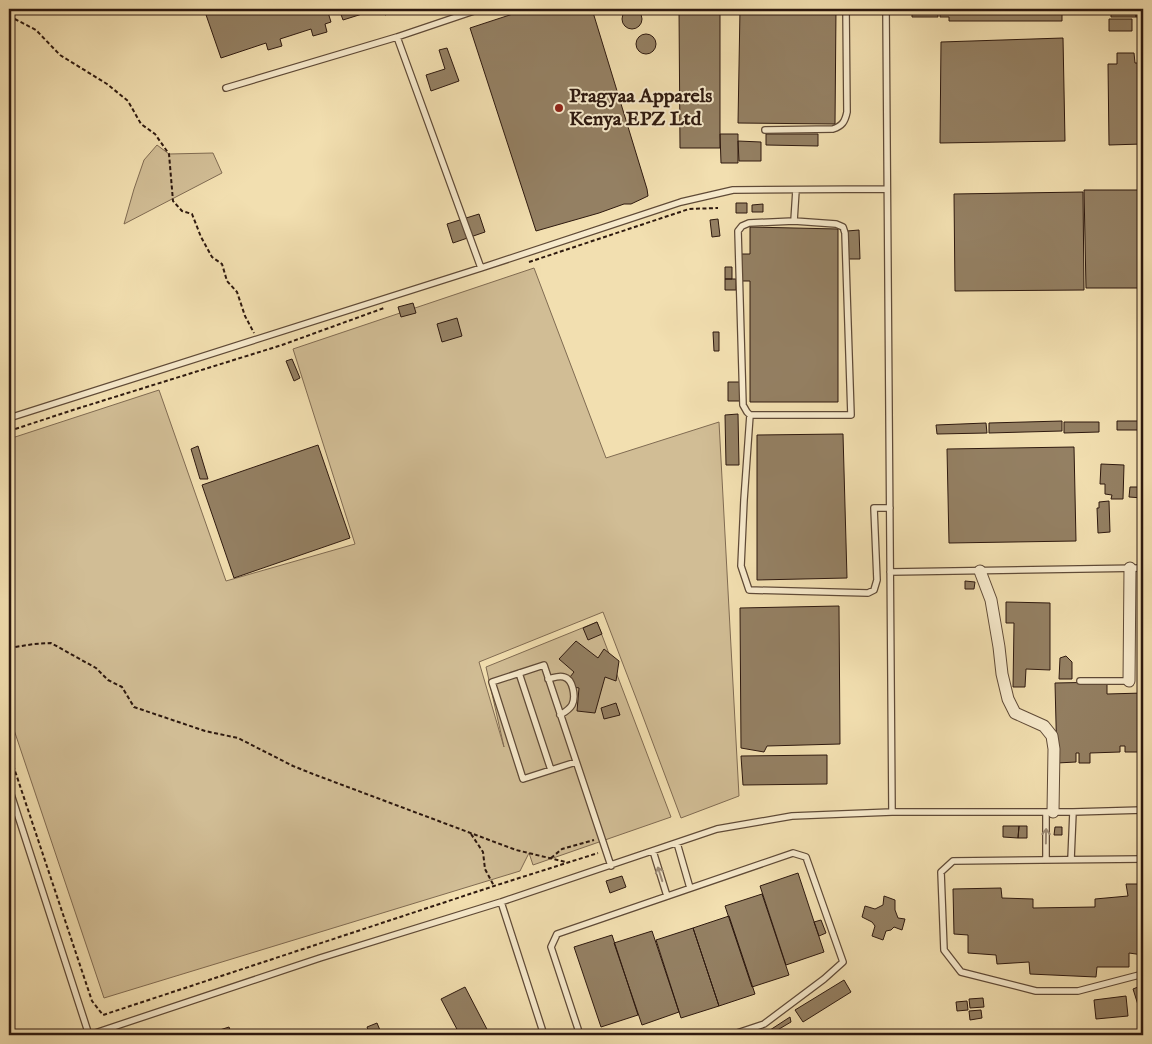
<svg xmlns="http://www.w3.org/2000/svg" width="1152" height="1044" font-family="'IM FELL English',serif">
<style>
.green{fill:#d1bd95;stroke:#806b52}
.building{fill:#948063;stroke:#2e190f}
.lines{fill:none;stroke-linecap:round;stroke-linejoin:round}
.lane-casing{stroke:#5f4a37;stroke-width:8}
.street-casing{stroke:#5f4a37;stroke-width:13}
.path{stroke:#2e190f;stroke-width:2;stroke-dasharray:4 2.5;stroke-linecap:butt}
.lane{stroke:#f7eacc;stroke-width:5.5}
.street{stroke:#f7eacc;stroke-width:11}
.oneway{stroke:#9d8c77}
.poi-dot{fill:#8f2418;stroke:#f7eacc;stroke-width:2}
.labels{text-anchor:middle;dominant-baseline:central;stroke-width:4;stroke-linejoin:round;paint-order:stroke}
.poi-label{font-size:20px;font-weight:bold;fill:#2e190f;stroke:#f7eacc;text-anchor:start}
</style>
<rect width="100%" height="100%" fill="#f2dfb0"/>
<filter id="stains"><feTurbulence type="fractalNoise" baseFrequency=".004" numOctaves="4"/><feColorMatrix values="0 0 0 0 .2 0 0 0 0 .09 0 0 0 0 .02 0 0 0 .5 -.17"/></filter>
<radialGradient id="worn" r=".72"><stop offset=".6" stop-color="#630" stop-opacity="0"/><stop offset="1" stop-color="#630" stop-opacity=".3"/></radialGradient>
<!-- green -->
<path class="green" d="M157 145 169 154 213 153 222 173 124 224 134 189 144 160Z
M534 268 606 458 719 422 739 796 681 818 636 698 603 612 479 662 504 747 486 667 597 622 671 817 533 865 529 853 520 871 104 998 9 715V439L159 390 226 581 355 544 293 349Z"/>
<!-- building -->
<path class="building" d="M622 19a10 10 0 1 1 20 0a10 10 0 1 1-20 0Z
M204 9H327L331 22 325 24 327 32 313 36 311 29 280 39 282 46 268 50 266 43 221 58Z
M339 9H378L343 20Z
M383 9H399L400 10 385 15Z
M528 9H592L647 189 648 196 631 204H624L599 213 536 231 470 28Z
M679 9H720V148H680Z
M740 9H836L835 124 738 123Z
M912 9H938V17H912Z
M940 9H1062V21H949V17H940Z
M1069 9H1099V14H1069Z
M1111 9H1136V17H1111Z
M1136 9H1143V17H1136Z
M1109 19H1132V31H1109Z
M636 44a10 10 0 1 1 20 0a10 10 0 1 1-20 0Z
M1063 38 1065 141 940 143 941 42Z
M447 48 459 81 431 91 426 75 445 69 439 50Z
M1117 53H1134L1135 63H1143L1142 144 1109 145 1108 64H1117Z
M720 134H738V163H721Z
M766 134H818V146L766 145Z
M738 141 761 142V161H739Z
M1084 190H1143V288H1086Z
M1083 192 1084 290 955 291 954 194Z
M736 203H747V213H736Z
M763 204V212H752V205Z
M479 214 485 232 453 243 447 224Z
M718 219 720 236 712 237 710 220Z
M750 227 838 229V402H750V281H741V254H750Z
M859 230 860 259H848L847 231Z
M725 267H732V279H725Z
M725 279H736V290H725Z
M413 303 416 313 401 317 398 307Z
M457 318 462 336 442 342 437 324Z
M713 332H719V351H714Z
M292 359 300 378 294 381 286 361Z
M728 382H741V401H728Z
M738 414 739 465H726L725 415Z
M1062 421V431L989 433V423Z
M1117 421H1143V430H1117Z
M1064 422H1099V432L1064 433Z
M986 423 987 433 937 434 936 425Z
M843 434 847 578 757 580V435Z
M318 445 350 538 234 578 202 485Z
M198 446 208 479H200L191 449Z
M1074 447 1076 541 949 543 947 449Z
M1101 464 1124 465 1123 499H1111L1112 495 1105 494V484H1100Z
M1130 487H1143V498L1129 497Z
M1109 501 1110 532 1098 533 1097 508H1099V502Z
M1141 504H1143V532H1140Z
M965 581 975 582 974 589H965Z
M1006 602 1050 603V670L1026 669 1025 687H1013L1014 623H1006Z
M839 606 840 744 767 746 764 752 741 748 740 608Z
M597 622 602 634 588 640 583 628Z
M576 641 598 658 604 649 619 661 616 681 605 677 595 713 577 711 579 688 574 687 570 681V677L574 672 559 659Z
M1066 656 1072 662V679H1059L1060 658Z
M1107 682V694L1143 693V747H1142V752H1125V746H1120V752L1090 753V763H1079V753H1076V762L1057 763 1055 683Z
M616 703 620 715 604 719 601 708Z
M827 755V784L743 785 741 756Z
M1003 826H1019L1018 838 1003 837Z
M1019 826H1027V838H1018Z
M1055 827H1062V835H1054Z
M798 873 824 952 786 965 760 886Z
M622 876 626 887 610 893 606 881Z
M1126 884H1143V955L1129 953V967H1097L1096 977 1030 974 1029 962 997 964 996 955 968 953V935L954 934 953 889 1001 888 1002 898 1033 899V908L1095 907V899L1128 896Z
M762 894 789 975 752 987 725 906Z
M884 896 895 900V910L898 918 905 919 902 930 894 927 891 930 886 931 883 940 872 936 875 926 872 922 862 917 865 906 875 909 883 905Z
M729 916 755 994 719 1006 693 928Z
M821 920 826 933 819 936 814 922Z
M693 928 719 1006 681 1018 656 940Z
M652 931 679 1012 642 1025 614 943Z
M612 935 638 1015 601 1027 574 947Z
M844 980 851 992 803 1022 795 1010Z
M1143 985V1006L1139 1008 1133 989Z
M465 987 490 1035H460L441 999Z
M1126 996 1128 1016 1096 1019 1094 1000Z
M983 998 984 1007 970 1008 969 999Z
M967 1001 968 1010 957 1011 956 1002Z
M981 1010 982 1018 970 1020 969 1011Z
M790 1017 791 1022 769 1035 767 1032Z
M377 1023 382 1035H370L367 1027Z
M229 1027 232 1035H204Z"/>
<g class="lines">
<!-- lane casing -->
<g class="lane-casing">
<path id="lane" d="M886 9 892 812
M397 37 481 268
M226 88 397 37 480 9
M765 130 833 129C842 126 845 122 847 112L846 9
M794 221 836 224 843 227 845 233 851 415H750L747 412 743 405 738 231 742 226 749 223Z
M794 221 796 190
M750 415 744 500 741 566 749 590 868 593 874 590 877 580 874 508H890
M9 418 481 268 681 202 733 190 887 189
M890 572 1143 568
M519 673 551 770
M548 679C553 678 559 675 564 677 573 679 576 697 572 705 569 710 565 712 560 715
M1080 681H1129
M576 762 523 779 492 682 544 665 611 866
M9 788 89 1035
M677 843 690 888
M653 851 667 896
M1071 859 1073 812
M1143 859 953 861 941 872 944 950 961 972 1036 991H1078L1143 974
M1046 860V812
M501 902 544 1035
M89 1035 320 958 501 902 717 829 792 816 892 812H1073L1143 810
M580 1035 551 947 557 934 793 853 806 857 843 962 824 979 764 1024 731 1035"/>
</g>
<!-- street casing -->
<g class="street-casing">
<path id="street" d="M980 571 991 600 999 647 1002 674 1008 699 1015 713 1044 726 1052 736 1054 749 1053 812
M1129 681 1130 568"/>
</g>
<!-- path -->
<path class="path" d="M9 16 36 30 60 55 107 84 128 101 141 124 155 134 169 154 173 201 182 211 192 214 201 237 212 257 222 264 227 281 237 292 245 316 254 333
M529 262 689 209 718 208
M9 431 76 409 282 345 384 308
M9 648 34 644 51 643 96 668 108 680 122 687 134 707 205 731 238 738 293 766 313 774 516 850 566 862
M9 753 92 1001 103 1015 494 886 598 853
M471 834 483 852 485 869 494 886
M551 858 562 849 594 840"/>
<!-- lane -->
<use href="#lane" class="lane"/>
<!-- street -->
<use href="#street" class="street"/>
</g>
<!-- one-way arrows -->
<defs><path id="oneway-shaft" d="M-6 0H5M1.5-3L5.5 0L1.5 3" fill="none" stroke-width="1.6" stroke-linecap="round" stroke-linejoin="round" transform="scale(1.25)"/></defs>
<g class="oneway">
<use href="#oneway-shaft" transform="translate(1046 836) rotate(-89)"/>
<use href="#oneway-shaft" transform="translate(660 874) rotate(-108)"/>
</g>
<!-- markers -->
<circle class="poi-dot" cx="559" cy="108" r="5"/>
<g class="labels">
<!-- poi labels -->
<g class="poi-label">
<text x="569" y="96">Pragyaa Apparels<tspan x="569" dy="23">Kenya EPZ Ltd</tspan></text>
</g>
</g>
<!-- margin -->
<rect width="1152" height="1044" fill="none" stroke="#f2dfb0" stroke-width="30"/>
<rect x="10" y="10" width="1132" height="1024" fill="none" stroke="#2e190f" stroke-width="2.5"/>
<rect x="15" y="15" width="1122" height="1014" fill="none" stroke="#2e190f"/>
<rect width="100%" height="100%" filter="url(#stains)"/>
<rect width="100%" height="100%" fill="url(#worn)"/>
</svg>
